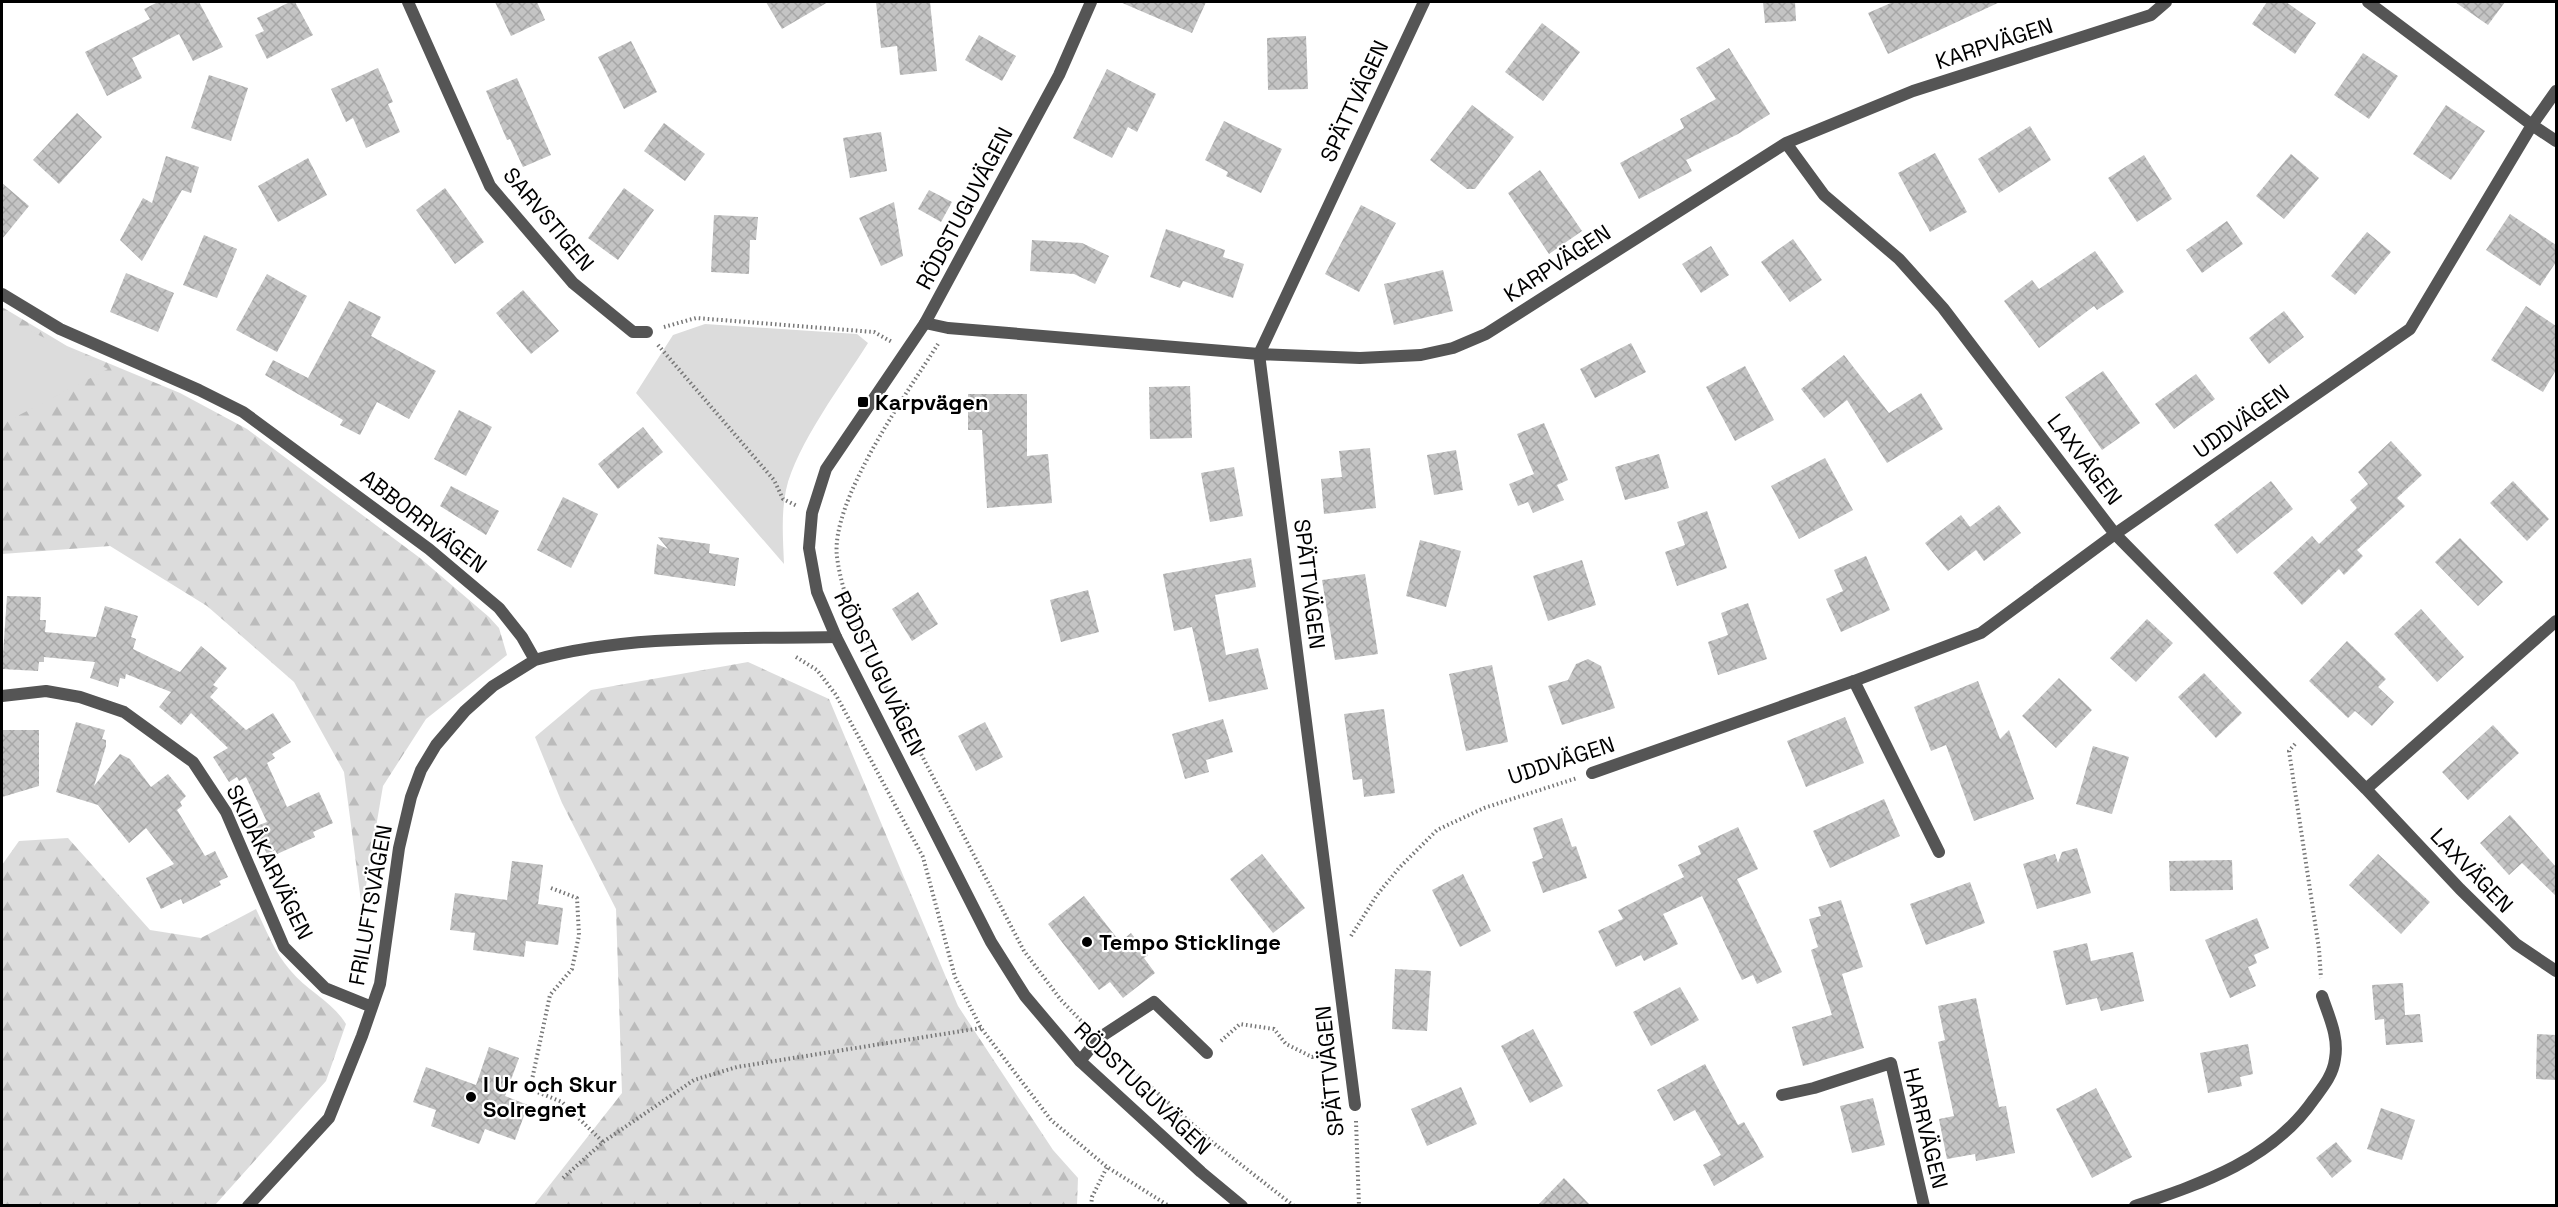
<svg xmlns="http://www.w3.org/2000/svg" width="2558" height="1207" font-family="'Space Grotesk',sans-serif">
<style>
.forest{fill:url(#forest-firs)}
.park{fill:#dcdcdc}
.building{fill:url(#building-cross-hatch)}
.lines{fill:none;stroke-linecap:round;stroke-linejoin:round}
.path{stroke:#777;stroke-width:4;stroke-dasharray:1.5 3;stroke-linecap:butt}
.service{stroke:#555;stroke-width:12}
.minor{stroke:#555;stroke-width:12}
.tertiary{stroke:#555;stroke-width:12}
.poi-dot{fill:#000;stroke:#fff;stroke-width:2}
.labels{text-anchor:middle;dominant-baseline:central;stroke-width:4.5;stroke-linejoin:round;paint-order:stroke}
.street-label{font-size:22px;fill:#000;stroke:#fff}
.poi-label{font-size:22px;font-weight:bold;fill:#000;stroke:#fff;text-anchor:start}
</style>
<defs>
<pattern id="forest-firs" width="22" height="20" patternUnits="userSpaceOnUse" patternTransform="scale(1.5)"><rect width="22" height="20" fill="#dcdcdc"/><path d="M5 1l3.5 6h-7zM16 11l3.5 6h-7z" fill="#bbb"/></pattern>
<pattern id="building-cross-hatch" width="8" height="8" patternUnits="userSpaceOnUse" patternTransform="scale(1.5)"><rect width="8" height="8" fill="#c4c4c4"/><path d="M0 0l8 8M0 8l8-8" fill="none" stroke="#a7a7a7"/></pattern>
</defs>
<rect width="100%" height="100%" fill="#fff"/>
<!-- forest -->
<path class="forest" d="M2 307 67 346 180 393 247 429 420 558 489 617 499 628 507 655 426 719 383 786 362 909 344 772 294 682 207 606 110 546 2 554Z
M748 662 829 699 958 1006 1053 1150 1078 1178 1077 1205H534L622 1093 616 909 562 803 535 737 591 690Z
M68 838 150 930 201 938 256 909C266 930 275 953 290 970 307 991 333 1002 346 1024L326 1081 215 1205H2V865L19 841Z"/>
<!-- park -->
<path class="park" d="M2 317 108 369 2 424Z
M705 324 857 334 868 343C843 383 796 445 786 490 781 514 783 539 784 564L636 393 673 335Z"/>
<!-- building -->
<path class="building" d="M158 2H199L223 47 193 61 179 34 132 58 142 78 107 96 85 52 150 19 144 9Z
M290 2H295L313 35 267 59 255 35 264 31 257 18Z
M495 2H537L545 20 511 36Z
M766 2H828L782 29Z
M876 2H930L937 71 900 75 897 46 881 48Z
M1120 2H1206L1192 33Z
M1763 2H1795L1796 21 1765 23Z
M1893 2H2000L1888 54 1868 13Z
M2267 2H2286L2316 23 2295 54 2252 24Z
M2455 2H2505L2488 25Z
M1542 23 1580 52 1543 101 1505 72Z
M979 35 1016 56 1002 81 965 60Z
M1306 36 1308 89 1268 90 1267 38Z
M631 41 657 92 624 109 598 57Z
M1729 48 1770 114 1738 134 1686 160 1692 171 1639 199 1620 163 1684 128 1680 119 1716 99 1696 68Z
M2363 53 2398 76 2369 119 2334 95Z
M378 68 393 102 388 104 400 132 366 148 353 118 346 122 331 89Z
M1107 69 1156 94 1137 132 1128 127 1112 158 1073 138Z
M209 75 248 88 231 141 191 128Z
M517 78 551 155 523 167 510 139 507 140 486 91Z
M1472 105 1514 137 1475 189H1467L1430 160Z
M2446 105 2485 131 2451 180 2413 154Z
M77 113 102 137 59 184 33 160Z
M1224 121 1282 149 1261 193 1226 176 1228 172 1205 160Z
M664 123 705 154 685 181 644 151Z
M2030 126 2051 160 1999 193 1978 159Z
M881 132 887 171 850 178 843 138Z
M1935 153 1967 212 1930 232 1898 173Z
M2291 154 2319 178 2284 219 2256 196Z
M2144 155 2172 199 2137 222 2108 178Z
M166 156 199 167 191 193 182 190 142 261 120 240 143 198 152 203Z
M308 158 327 195 278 222 258 186Z
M1540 170 1582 231 1549 254 1508 193Z
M2 183 29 206 2 239Z
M445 188 484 242 455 264 416 210Z
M624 188 654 210 618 260 588 238Z
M929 190 952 202 941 222 918 209Z
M894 202 903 256 881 266 859 218Z
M1361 205 1396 223 1359 292 1325 274Z
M2510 214 2556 245V262L2540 286 2486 250Z
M714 215 758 217 756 240H750L749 274 711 272Z
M2227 221 2243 244 2202 273 2186 250Z
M1166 229 1225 250 1223 257 1244 264 1233 298 1183 281 1180 288 1150 277Z
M2367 232 2391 252 2355 295 2331 276Z
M204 235 237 249 217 298 183 285Z
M1793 239 1822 280 1790 302 1761 262Z
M1032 240 1082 243 1109 256 1095 284 1074 274 1030 271Z
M1711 246 1729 275 1701 293 1682 264Z
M2095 251 2124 292 2097 310 2094 306 2039 348 2004 301 2032 280 2039 289Z
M1443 270 1453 311 1394 325 1384 284Z
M126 273 174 293 158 332 110 312Z
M267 274 307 296 277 352 236 330Z
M523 290 559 331 531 354 496 313Z
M349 301 381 317 371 336 436 371 409 419 377 402 360 435 340 425 343 420 265 375 273 360 308 378Z
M2526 306 2556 326V370L2543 392 2491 360Z
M2284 311 2304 337 2269 364 2249 338Z
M1631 343 1646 372 1595 398 1580 369Z
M1844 355 1889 413 1921 393 1943 429 1887 463 1847 400 1824 418 1801 389Z
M1745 366 1774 420 1735 441 1706 387Z
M2103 371 2140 423 2102 450 2065 397Z
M2196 374 2215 399 2174 429 2155 404Z
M1190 386 1192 438 1150 439 1149 387Z
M968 394H1027V456L1048 454 1052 503 987 508 982 430H968Z
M459 410 492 427 466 476 434 459Z
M1544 423 1568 480 1557 485 1564 500 1533 513 1528 502 1518 506 1509 484 1534 474 1517 434Z
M643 427 663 452 618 489 598 464Z
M2391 441 2422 475 2397 498 2405 506 2357 550 2363 556 2344 575 2339 569 2302 605 2273 573 2312 536 2319 544 2357 508 2350 500 2368 484 2358 472Z
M1370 448 1376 508 1324 514 1321 479 1342 477 1339 451Z
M1456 450 1463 490 1434 495 1427 455Z
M1659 454 1669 488 1625 500 1615 467Z
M1825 458 1853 510 1799 539 1771 486Z
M1234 467 1243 516 1210 522 1201 473Z
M2271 481 2293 509 2237 554 2214 525Z
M2513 481 2549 519 2527 541 2490 503Z
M451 486 499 511 486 535 440 506Z
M563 497 598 514 571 568 537 550Z
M1999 505 2021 533 1984 561 1976 550 1948 571 1925 543 1961 515 1970 527Z
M1707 511 1727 568 1677 586 1665 552 1685 545 1677 522Z
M658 537 710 544 709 553 739 558 735 586 654 574 657 544 668 549Z
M2460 538 2503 582 2478 606 2435 562Z
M1420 540 1461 551 1446 607 1406 596Z
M1866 556 1890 610 1841 632 1826 599 1843 591 1834 570Z
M1251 558 1256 587 1215 595 1226 655 1258 648 1268 689 1209 702 1192 627 1174 631 1163 574Z
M1582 560 1596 605 1548 621 1533 576Z
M1365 574 1378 654 1335 660 1322 580Z
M1088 590 1099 632 1061 642 1050 600Z
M918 592 938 624 912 641 892 609Z
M7 596 41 597 40 620H46L45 632 96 637 105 606 138 616 131 637 136 639 133 649 180 672 201 646 227 668 213 685 218 688 210 697 246 730 273 713 291 742 272 754 275 758 267 763 287 807 319 792 333 823 313 832 315 837 277 854 275 850 267 854 254 827 267 822 246 777 239 781 237 777 229 782 213 757 228 748 191 713 181 725 159 707 171 692 126 674 125 679 120 678 118 687 90 678 95 662 44 657V662H39L38 671 2 669Z
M1748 603 1767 659 1718 675 1708 642 1728 635 1721 613Z
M2421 609 2464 657 2437 682 2394 634Z
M2147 619 2173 643 2136 682 2110 658Z
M2347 641 2386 679 2378 687 2394 702 2372 726 2355 711 2348 718 2309 681Z
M1588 659 1601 666 1615 708 1562 725 1548 686 1568 680 1576 664Z
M1492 665 1508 742 1466 751 1449 674Z
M2204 673 2242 713 2216 738 2178 697Z
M2059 678 2092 710 2056 748 2022 716Z
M1978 681 2000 739 2009 730 2034 799 1974 821 1946 745 1931 751 1914 707Z
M1384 709 1395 793 1364 797 1362 779 1353 780 1344 714Z
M1845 717 1864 763 1806 787 1787 741Z
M1223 719 1233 752 1206 760 1209 772 1185 779 1172 734Z
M76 722 105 730 102 739 106 740V746L94 786 120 754 130 759 151 787 168 774 186 796 180 802 182 806 177 810 205 856 215 851 228 877 219 881 221 885 183 904 181 899 161 909 146 878 174 864 146 828 129 843 98 805 56 792Z
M985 722 1003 757 976 771 958 736Z
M2493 725 2519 753 2468 800 2442 772Z
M2 730H39V786L2 797Z
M2093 746 2129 757 2112 814 2076 804Z
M1884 799 1900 836 1830 868 1813 831Z
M2510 815 2556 867V896L2522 863 2509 875 2480 843Z
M1562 818 1572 847 1576 846 1587 878 1543 893 1532 862 1543 858 1533 828Z
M1738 827 1758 869 1737 879 1782 972 1757 984 1753 975 1742 980 1702 896 1663 914 1678 944 1644 961 1641 955 1616 967 1598 931 1623 919 1618 910 1684 877 1678 865 1701 854 1698 846Z
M2077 848 2091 893 2037 909 2023 864 2055 854 2058 863 2062 852Z
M1262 854 1305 908 1273 933 1230 879Z
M2378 854 2430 902 2401 934 2349 885Z
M2232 860 2233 890 2170 891 2169 861Z
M512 861 543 865 538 904 563 908 558 945 526 941 524 957 473 950 475 933 450 930 455 893 507 900Z
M1463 874 1491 931 1460 947 1432 890Z
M1970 882 1985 923 1926 945 1910 904Z
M1084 896 1120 942 1131 933 1148 955 1144 958 1155 973 1123 998 1110 982 1099 990 1048 924Z
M1841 900 1863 967 1842 974 1864 1048 1803 1066 1792 1027 1832 1015 1811 950 1818 947 1809 919 1821 916 1818 907Z
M2257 918 2269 948 2254 955 2257 963 2248 967 2256 986 2230 998 2205 940Z
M2087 943 2091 961 2133 952 2144 1001 2101 1011 2097 998 2066 1005 2053 951Z
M1395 969 1431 971 1427 1031 1392 1029Z
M2403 983 2405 1015 2420 1014 2423 1042 2386 1045 2384 1019 2375 1020 2372 985Z
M1680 987 1699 1020 1651 1046 1633 1012Z
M1976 998 1999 1107 2006 1106 2015 1153 1976 1161 1975 1154 1947 1159 1939 1119 1954 1116 1938 1042 1945 1040 1938 1006Z
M1533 1029 1563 1086 1530 1103 1501 1046Z
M2537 1034 2556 1035V1080L2536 1079Z
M2248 1044 2253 1074 2240 1077 2242 1086 2208 1093 2200 1053Z
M489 1047 519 1058 505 1096 528 1105 515 1140 485 1129 479 1144 431 1126 436 1110 413 1102 426 1067 476 1085Z
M1705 1064 1738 1125 1744 1122 1764 1157 1714 1186 1703 1165 1721 1155 1695 1110 1674 1121 1657 1090Z
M1461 1087 1477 1124 1427 1146 1411 1109Z
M2096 1088 2132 1157 2092 1178 2056 1109Z
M1873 1098 1885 1145 1852 1153 1840 1106Z
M2381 1108 2415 1120 2402 1160 2367 1149Z
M2336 1142 2352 1161 2332 1178 2316 1158Z
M1564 1178 1591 1206H1537Z"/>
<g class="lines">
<!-- path -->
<path class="path" d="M664 327 696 318 874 332 892 342
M938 344C907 393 830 501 837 557 841 588 853 617 864 645L1024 951 1061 1000 1087 1027
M658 345 774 480 783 499 797 506
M796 657 817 670 836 695 923 857 955 977 981 1028 1051 1120 1107 1167 1169 1206
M2295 744 2289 751 2319 949 2321 978
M551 888 577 898 579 935 572 969 550 995 530 1089 562 1102 603 1142
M1351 936 1377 895 1399 868 1437 830 1484 808 1577 778
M1221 1041 1240 1024 1274 1029 1286 1044 1312 1057 1330 1052
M1111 1051 1212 1142 1294 1206
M1356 1121 1359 1206
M563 1178 603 1142 694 1080 737 1067 981 1028
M1091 1206 1092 1197 1107 1167"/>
<!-- service -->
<path class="service" d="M1854 681 1939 852
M1080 1061 1099 1038 1154 1002 1207 1053
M1782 1095 1814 1088 1891 1063 1924 1206"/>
<!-- minor -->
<path class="minor" d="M408 2 490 186 573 283 633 332H647
M2368 2 2532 125 2556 141
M1786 143 1824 195 1899 259 1943 308 2115 534 2366 789 2460 889 2516 944 2556 971
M2 294 60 329 199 390 243 412 429 549 499 608 522 637 535 660C627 634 740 639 836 637
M925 323 948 328 1259 354 1360 358 1421 355 1453 348 1486 334 1786 143 1913 91 2151 15 2166 2
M2 696 46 691 80 697 124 712 193 762 226 812 284 947 325 988 372 1007
M1592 773 1854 681 1981 633 2115 534 2410 329 2532 125 2556 91
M2366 789 2556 621
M1355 1105 1259 354 1424 2
M248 1206 329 1118 362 1036 380 984 399 848 411 797 421 770 436 745 465 711 493 686 535 660
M2135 1206C2203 1183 2272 1160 2314 1099 2323 1087 2333 1075 2335 1059 2339 1037 2329 1017 2322 996"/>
<!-- tertiary -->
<path class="tertiary" d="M1091 2 1059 75 925 323 826 469 812 513 809 548 817 592 836 637 991 942 1025 996 1080 1061 1201 1172 1242 1206"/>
</g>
<!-- markers -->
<g class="poi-dot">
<rect x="857" y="396" width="12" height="12" rx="3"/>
<circle cx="1087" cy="942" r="6"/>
<circle cx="471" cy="1097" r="6"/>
</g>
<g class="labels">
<!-- street labels -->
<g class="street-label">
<text transform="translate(1994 43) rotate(-18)">KARPVÄGEN</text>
<text transform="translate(1354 101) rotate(-65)">SPÄTTVÄGEN</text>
<text transform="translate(964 208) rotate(-62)">RÖDSTUGUVÄGEN</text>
<text transform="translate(549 219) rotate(50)">SARVSTIGEN</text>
<text transform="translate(1557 263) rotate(-33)">KARPVÄGEN</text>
<text transform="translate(2241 421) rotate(-35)">UDDVÄGEN</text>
<text transform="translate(2085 459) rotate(53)">LAXVÄGEN</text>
<text transform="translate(424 521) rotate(38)">ABBORRVÄGEN</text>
<text transform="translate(1310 584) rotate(83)">SPÄTTVÄGEN</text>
<text transform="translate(880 673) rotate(64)">RÖDSTUGUVÄGEN</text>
<text transform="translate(1561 760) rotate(-18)">UDDVÄGEN</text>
<text transform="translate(270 862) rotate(64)">SKIDÅKARVÄGEN</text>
<text transform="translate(2472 870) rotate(46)">LAXVÄGEN</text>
<text transform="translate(370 905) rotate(-80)">FRILUFTSVÄGEN</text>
<text transform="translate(1329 1071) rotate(-96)">SPÄTTVÄGEN</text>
<text transform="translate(1143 1088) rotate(44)">RÖDSTUGUVÄGEN</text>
<text transform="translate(1926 1128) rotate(76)">HARRVÄGEN</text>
</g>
<!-- poi labels -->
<g class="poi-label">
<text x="875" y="402">Karpvägen</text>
<text x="1099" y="942">Tempo Sticklinge</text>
<text x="483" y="1084">I Ur och Skur<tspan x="483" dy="25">Solregnet</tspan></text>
</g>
</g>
<!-- border -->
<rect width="2558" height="1207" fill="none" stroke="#000000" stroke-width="6"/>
</svg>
